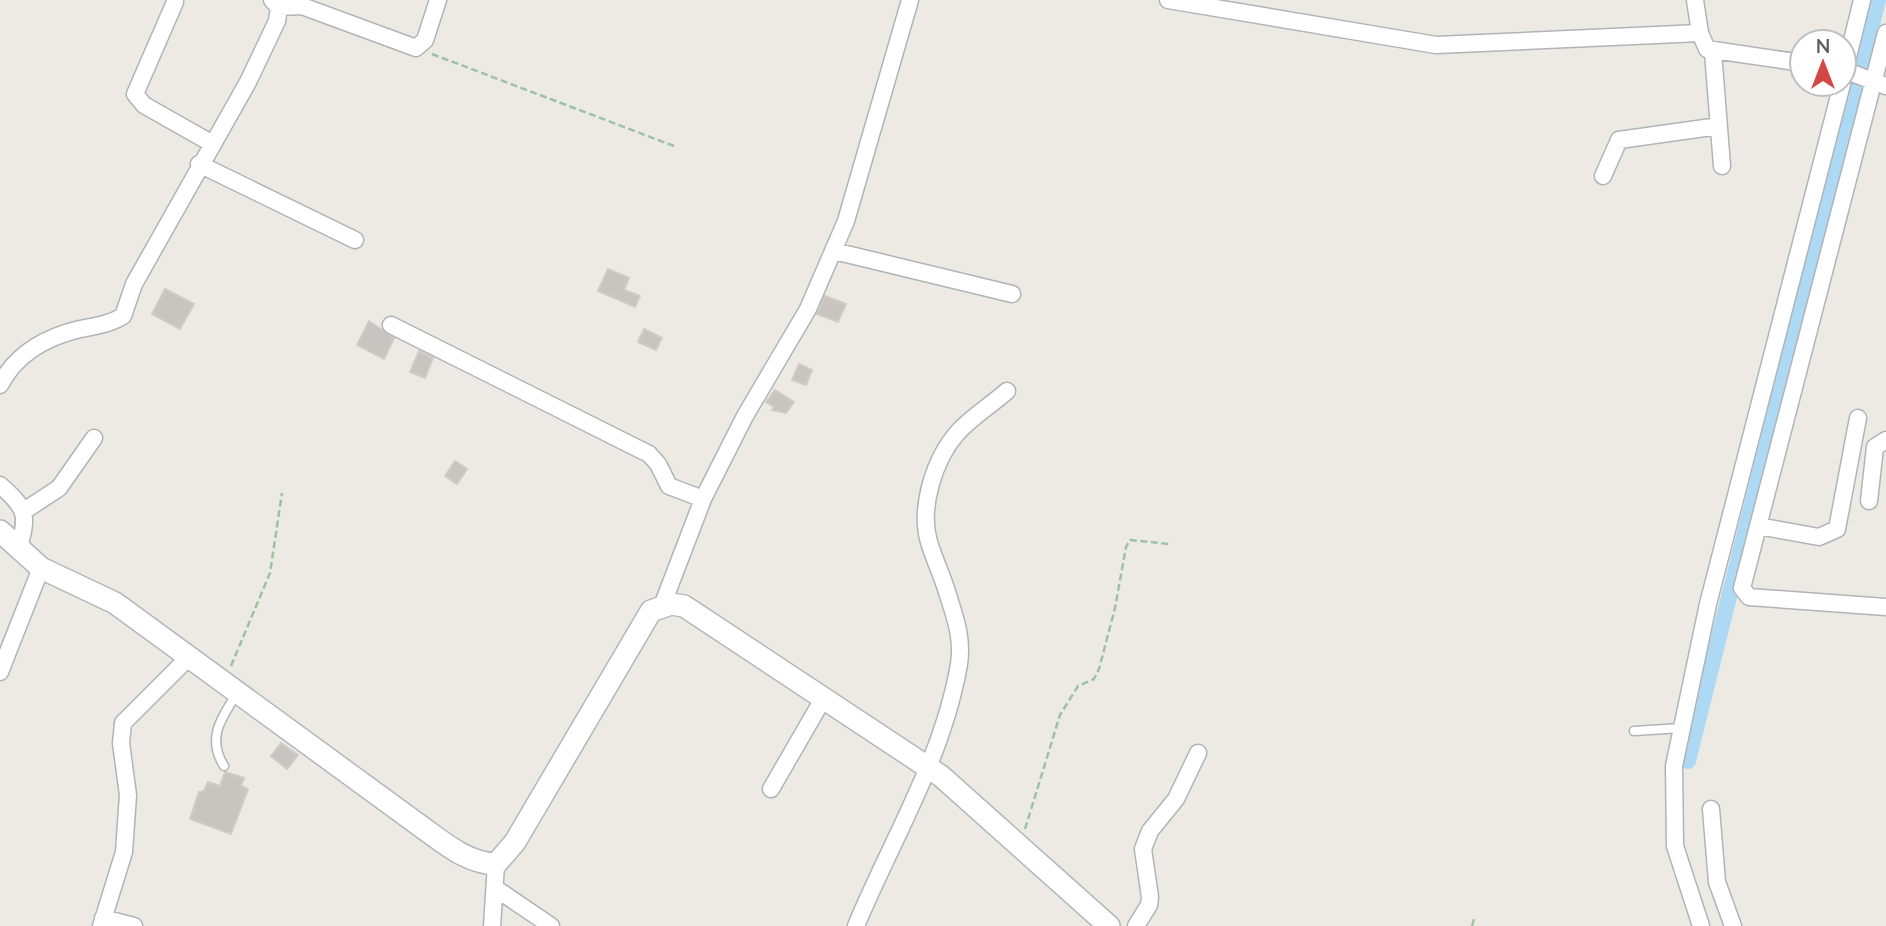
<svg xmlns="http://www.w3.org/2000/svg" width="1886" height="926" font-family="Lato,sans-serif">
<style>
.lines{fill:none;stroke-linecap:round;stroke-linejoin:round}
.canal{stroke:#add9f4;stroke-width:16}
.building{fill:#c8c5c1;stroke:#d0ccc3;stroke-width:2}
.lane-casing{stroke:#b1b4b7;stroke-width:11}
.street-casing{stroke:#b1b4b7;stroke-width:19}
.secondary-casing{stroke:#b3b6ba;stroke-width:24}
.path{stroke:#9dc1a6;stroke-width:2.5;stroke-dasharray:7 3.5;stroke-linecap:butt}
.lane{stroke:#fff;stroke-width:8}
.street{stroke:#fff;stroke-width:16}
.secondary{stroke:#fff;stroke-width:21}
</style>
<rect width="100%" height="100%" fill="#edeae4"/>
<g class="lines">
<!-- canal -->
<path class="canal" d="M1688 761 1878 0"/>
</g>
<!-- building -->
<path class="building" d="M608 269 629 278 624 290 640 296 635 307 598 291Z
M165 289 194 304 180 329 152 314Z
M825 296 846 304 838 322 817 314Z
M369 321 394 338 384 359 357 345Z
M644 329 662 338 656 350 638 342Z
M419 351 433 358 425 378 410 372Z
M799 364 812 370 806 385 792 380Z
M775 390 794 402 786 413 772 410 774 407 766 402Z
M455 461 467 469 457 484 445 476Z
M281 743 298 755 287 769 271 756Z
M225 772 244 778 241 786 248 789 231 834 190 819 199 792 204 791 208 782 220 786Z"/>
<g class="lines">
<!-- lane casing -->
<g class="lane-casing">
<path id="lane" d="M1634 731 1681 728
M224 766C207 739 220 720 236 695"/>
</g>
<!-- street casing -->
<g class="street-casing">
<path id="street" d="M1168 0 1436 45 1700 33
M1695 0 1700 33 1707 49 1802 63
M175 2 135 94 144 105 211 143
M279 7 302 6 416 48 425 40 438 0
M1886 33 1742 588 1749 597 1886 607
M1713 52 1722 166
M1844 70 1886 86
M1844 73 1862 0
M199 164 355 240
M1603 176 1619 140 1719 126
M834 251 1012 294
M391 325 649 454 658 464 669 486 703 499
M0 385C16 354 46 337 80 329 95 326 110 324 123 316L134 284 248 82 277 21 279 7 272 0
M0 485C27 509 28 514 19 548
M1869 501 1875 447 1886 440
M24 511 59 488 94 438
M1758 526 1819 537 1837 529 1858 418
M662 606 703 499 745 416 808 309 846 221 910 0
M0 672 41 568
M771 789 823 699
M1711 809 1717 882 1733 926
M495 888 551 926
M103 918 134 926
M101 926 124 852 128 795 121 743 123 723 189 657
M492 926 496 864
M856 926C892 839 943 758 959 664 963 638 955 617 947 592 942 575 934 559 929 542 919 508 934 459 958 432 972 417 991 405 1007 391
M1136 926 1149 905 1150 897 1143 849 1150 831 1176 799 1198 753
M1701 926 1675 846 1674 766 1708 604 1842 84"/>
</g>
<!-- secondary casing -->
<g class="secondary-casing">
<path id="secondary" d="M0 531 41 568 115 603 419 825C443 842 466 863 496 864L515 842 651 611 671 604 684 606 941 776 1109 926"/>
</g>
<!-- path -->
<path class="path" d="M432 54 674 146
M231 666 270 573 282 493
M1025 829 1060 715 1078 686 1094 679 1099 669 1115 608 1126 547 1130 540 1169 544
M1472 926 1474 919"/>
<!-- lane -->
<use href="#lane" class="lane"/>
<!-- street -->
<use href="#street" class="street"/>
<!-- secondary -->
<use href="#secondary" class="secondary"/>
</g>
<!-- north arrow -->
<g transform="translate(1823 63)"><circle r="33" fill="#ffffff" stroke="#bebfc1" stroke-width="2"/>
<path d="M0-5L12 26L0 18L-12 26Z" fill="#d34744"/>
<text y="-10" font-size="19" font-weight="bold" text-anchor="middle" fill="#5c5f63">N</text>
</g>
</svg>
